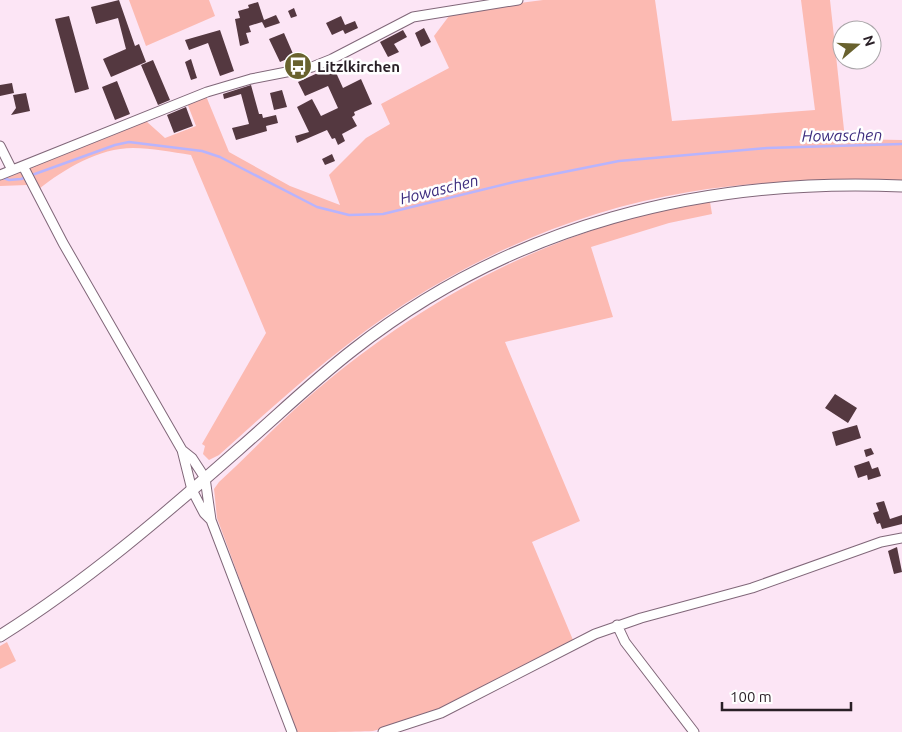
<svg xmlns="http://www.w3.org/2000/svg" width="902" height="732" font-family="Ubuntu,sans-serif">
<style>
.green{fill:#fcbab2}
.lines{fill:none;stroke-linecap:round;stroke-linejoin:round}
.stream{stroke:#b8b4fd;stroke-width:2.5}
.building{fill:#543840}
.street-casing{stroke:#806779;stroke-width:11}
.secondary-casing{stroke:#806779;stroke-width:13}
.street{stroke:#fff;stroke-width:9}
.secondary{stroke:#fff;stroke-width:11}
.labels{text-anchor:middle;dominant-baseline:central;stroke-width:5;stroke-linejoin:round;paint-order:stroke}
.poi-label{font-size:15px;font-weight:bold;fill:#291f26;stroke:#fff;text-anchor:start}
.water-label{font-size:16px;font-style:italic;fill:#3c2c7e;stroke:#fff}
</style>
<rect width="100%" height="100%" fill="#fce5f5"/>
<!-- green -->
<path class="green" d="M129 0H209L215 16 146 46Z
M543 0H655L672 121 815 110 801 0H830L845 139 902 140V181C831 180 759 180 689 192 589 208 491 249 406 303 339 346 278 402 219 455L209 460 203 454 205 446 202 444 266 333 191 155C172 152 152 148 133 148 99 148 64 169 39 189L32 179 27 185 0 186V180L146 121 165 138 196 126 187 103 206 96 229 152 290 186 340 205 329 175 366 138 390 124 381 104 449 68 434 36 452 12Z
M710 202 712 214 669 223 591 247 613 317 505 342 580 521 532 542 573 640C509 675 444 715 373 731 353 732 318 732 296 732L217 518 214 489 219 482C251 453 280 421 313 393 427 296 560 224 710 202Z
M7 642 16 661 0 669V646Z"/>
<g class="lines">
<!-- stream -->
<path class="stream" d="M1 177 9 180 21 179 115 145 129 142 202 151 220 157 317 207 349 215 383 214 514 182 619 161 767 148 902 144"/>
</g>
<!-- building -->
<path class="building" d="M119 0 135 46 139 44 146 62 111 77 103 59 126 49 118 18 96 24 91 7Z
M258 2 264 20 276 15 280 23 265 28 262 22 249 26 251 32 246 33 249 43 240 46 235 19 240 18 238 11 249 8 248 5Z
M294 8 297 16 291 18 288 11Z
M69 16 89 89 75 93 55 19Z
M341 16 345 25 355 21 358 28 345 34 343 30 332 35 326 23Z
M424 28 431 42 421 47 415 33Z
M220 30 234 71 220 76 208 43 189 50 185 40Z
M403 30 407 37 394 44 399 52 388 57 380 42Z
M284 33 294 56 280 62 269 39Z
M191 59 197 78 191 80 185 62Z
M153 60 170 100 158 105 141 65Z
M333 66 343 88 361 79 372 104 354 112 355 115 352 117 357 126 342 134 345 141 338 145 335 138 332 139 327 130 297 143 295 136 309 132 297 107 312 99 321 116 338 108 328 86 305 96 298 82Z
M117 81 130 114 115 120 102 87Z
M12 83 14 93 0 96V85Z
M251 85 259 114H262L263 118 276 115 278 123 266 126 267 131 236 140 232 128 249 124 241 94 224 99 223 94Z
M282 90 287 107 274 110 270 93Z
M26 93 30 111 11 115 16 108 13 95Z
M186 107 193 126 174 133 167 115Z
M332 154 335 161 325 165 322 159Z
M835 394 857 408 848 423 825 408Z
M857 425 861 438 836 446 832 432Z
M871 448 874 454 866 457 864 450Z
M869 461 872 469 878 467 881 476 868 480 867 475 858 478 854 466Z
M884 501 890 519 902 515V524L882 529 880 523 877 524 873 513 879 511 876 503Z
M897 547 902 572 894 574 888 551Z"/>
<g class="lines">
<!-- street casing -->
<g class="street-casing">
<path id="street" d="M0 146 12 170
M23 166 63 243 182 450 192 490 204 513 211 520
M0 175 207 92 251 79 312 67 332 59 413 17 518 0
M182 450 192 458 205 478 211 520 292 732
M617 625 625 642 694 732
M383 732 441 713 595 634 641 618 752 588 881 542 902 538"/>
</g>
<!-- secondary casing -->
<g class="secondary-casing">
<path id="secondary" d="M0 636C86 582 163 516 239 449 277 416 313 381 353 350 512 225 703 177 902 186"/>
</g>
<!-- street -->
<use href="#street" class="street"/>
<!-- secondary -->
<use href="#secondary" class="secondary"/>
</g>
<!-- icons -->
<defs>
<g id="bus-disc" transform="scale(1.4375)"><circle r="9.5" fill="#69622e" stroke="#fff"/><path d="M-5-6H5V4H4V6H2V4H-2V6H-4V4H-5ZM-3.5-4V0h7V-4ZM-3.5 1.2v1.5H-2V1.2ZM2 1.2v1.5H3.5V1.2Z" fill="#fff"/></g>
</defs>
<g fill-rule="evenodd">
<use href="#bus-disc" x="298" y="66"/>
</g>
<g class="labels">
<!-- poi labels -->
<g class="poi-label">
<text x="317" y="66">Litzlkirchen</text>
</g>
<!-- water labels -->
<g class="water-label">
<text transform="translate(842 135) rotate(-1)">Howaschen</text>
<text transform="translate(439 189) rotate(-14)">Howaschen</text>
</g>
</g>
<!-- north arrow -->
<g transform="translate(857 45) rotate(71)"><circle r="24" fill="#ffffff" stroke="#a9a5a8"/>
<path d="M0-4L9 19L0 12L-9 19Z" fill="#69622e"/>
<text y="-8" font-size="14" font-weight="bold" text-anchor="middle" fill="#291f26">N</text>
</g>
<!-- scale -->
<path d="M722 702v8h129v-8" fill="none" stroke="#291f26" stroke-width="2.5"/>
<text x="730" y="702" font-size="15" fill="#291f26" stroke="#ffffff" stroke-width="4" paint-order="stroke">100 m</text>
</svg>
